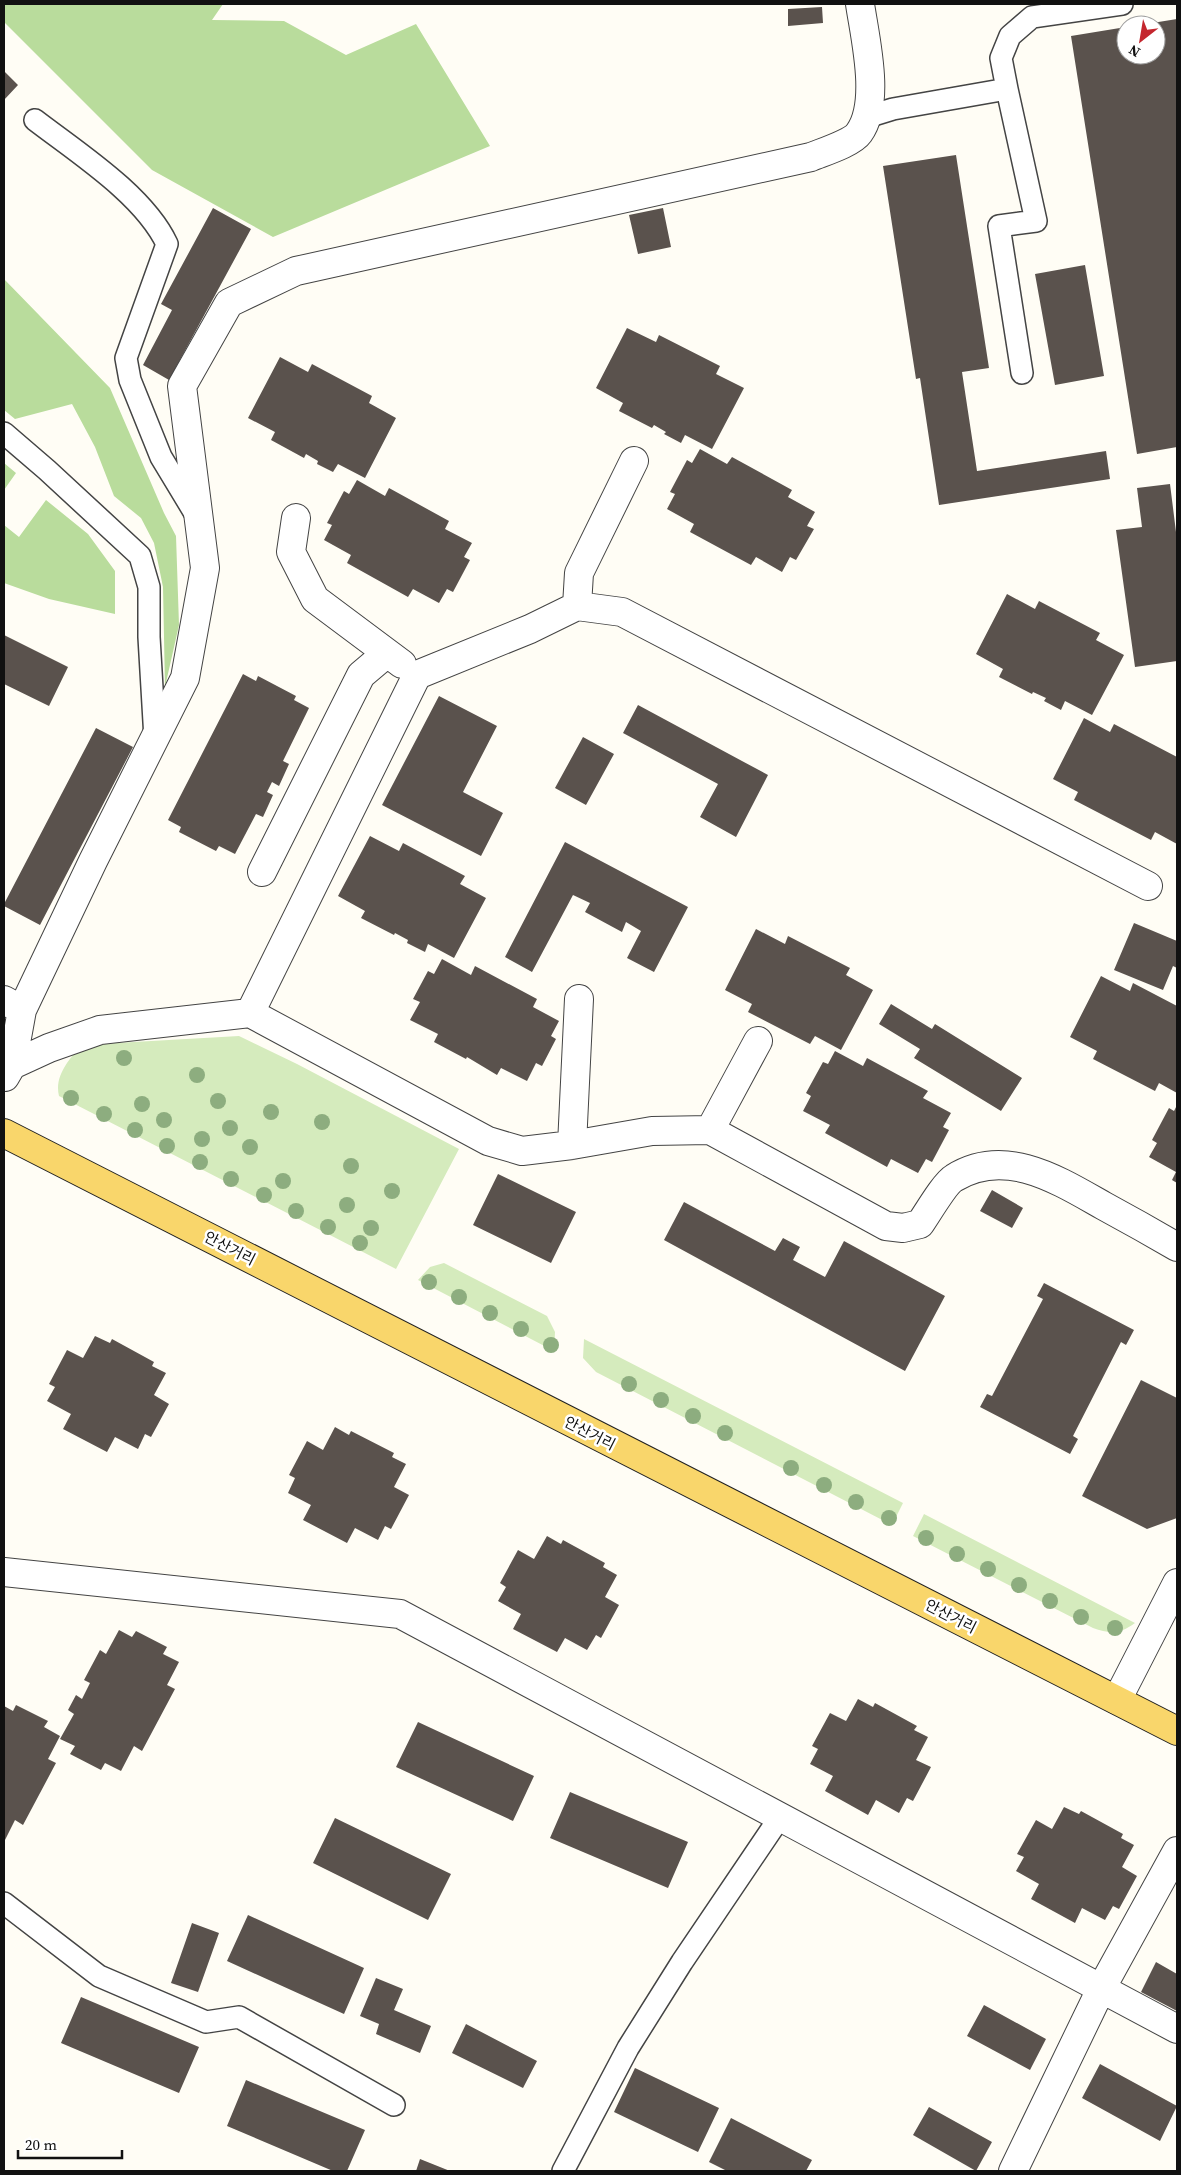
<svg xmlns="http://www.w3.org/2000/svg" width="1181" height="2175" font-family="'Source Serif 4','Noto Sans KR',serif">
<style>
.green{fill:#d5ebbd}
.forest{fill:#b9dc9c}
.building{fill:#5a524d}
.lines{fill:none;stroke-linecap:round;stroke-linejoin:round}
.service-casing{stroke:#444;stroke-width:24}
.minor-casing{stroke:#444;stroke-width:30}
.tertiary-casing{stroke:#444;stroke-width:30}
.primary-casing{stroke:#222;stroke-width:30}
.service{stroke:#fff;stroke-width:21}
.minor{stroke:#fff;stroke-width:28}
.tertiary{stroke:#fff;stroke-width:28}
.primary{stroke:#f9d66b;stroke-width:28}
.tree{fill:#8dad7f}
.labels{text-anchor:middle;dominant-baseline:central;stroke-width:5;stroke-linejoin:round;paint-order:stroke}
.street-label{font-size:15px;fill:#111;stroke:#fff}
</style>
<rect width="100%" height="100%" fill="#fffdf5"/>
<!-- green -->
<path class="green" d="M239 1036 297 1064 459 1149 396 1269 59 1096C54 1076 69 1060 81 1045Z
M444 1263 547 1316 555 1332 554 1351 418 1280 430 1267Z
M584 1339 903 1503 892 1525 596 1372 583 1358Z
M924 1514 1135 1623C1120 1634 1110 1634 1093 1628L913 1536Z"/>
<!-- forest -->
<path class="forest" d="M4 4H223L212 20 284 21 346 55 416 24 490 146 273 237 152 170 4 22Z
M4 279 110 388 164 513 176 536 179 625 165 687 163 587 154 543 141 518 114 496 95 447 72 404 15 419 4 410Z
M4 463 16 473 4 490Z
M46 500 88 534 115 571V614L49 599 4 583V525L19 537Z"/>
<!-- building -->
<path class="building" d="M822 7 823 23 788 26V9Z
M1177 19V447L1137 454 1071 36 1126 27V55H1156V25L1146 24Z
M4 71 18 85 4 100Z
M956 155 989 368 962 372 977 471 1106 451 1110 479 939 505 920 378 916 379 883 166Z
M213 208 251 229 169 380 143 365 172 310 161 304Z
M663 208 671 247 638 254 629 215Z
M1085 265 1104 376 1055 385 1035 274Z
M627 328 656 342 659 335 720 366 716 374 744 388 712 449 685 435 681 443 664 434 666 432 654 425 652 428 619 411 623 403 596 388Z
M280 357 308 372 312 364 372 396 369 403 396 418 365 478 338 464 333 472 317 464 318 461 306 454 304 458 271 440 275 432 248 418Z
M700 449 727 464 732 457 792 490 788 497 815 512 807 526 814 529 796 560 790 557 782 572 756 557 751 565 690 532 694 524 667 509 675 494 670 492 687 460 692 463Z
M357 480 385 496 389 488 449 521 445 529 472 543 464 557 470 560 453 592 447 589 439 603 413 589 408 597 347 563 351 555 324 540 332 525 327 523 344 491 349 494Z
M1170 484 1177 540V661L1135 667 1116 530 1142 527 1137 488Z
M1007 594 1035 609 1039 601 1100 633 1096 640 1124 655 1092 715 1065 701 1061 710 1044 701 1046 698 1033 692 1032 694 999 677 1003 669 976 654Z
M4 635 68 667 49 706 4 684Z
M243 674 256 681 258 676 296 696 294 700 309 708 283 761 289 764 279 786 272 782 267 792 273 795 263 817 256 814 235 854 219 846 216 851 179 832 181 827 168 820Z
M439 696 497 726 463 792 503 813 481 856 382 805Z
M638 705 768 775 736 837 700 817 718 784 623 733Z
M1084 718 1110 732 1114 724 1177 757V844L1155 832 1151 840 1074 800 1078 792 1053 779Z
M96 728 133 747 40 925 4 906V904Z
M583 737 614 754 586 805 555 788Z
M370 836 399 851 403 843 465 876 460 884 486 898 454 958 428 944 425 952 407 943 408 940 395 933 394 935 361 918 365 911 338 896Z
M565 842 688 907 654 972 627 958 641 931 626 922 622 932 585 912 590 903 573 895 532 972 505 957Z
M1134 923 1177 941V968L1173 966 1163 990 1114 970Z
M756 929 785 944 788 936 850 968 846 975 873 990 841 1050 815 1036 810 1044 748 1012 752 1004 725 990Z
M442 959 471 975 475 966 537 999 533 1007 559 1021 551 1036 556 1039 542 1066 536 1063 527 1081 501 1068 497 1075 467 1057 466 1059 434 1042 438 1034 410 1020 420 1002 413 999 428 971 434 974Z
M1101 976 1130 991 1133 983 1177 1006V1093L1159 1083 1155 1091 1093 1059 1097 1051 1070 1037Z
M891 1004 932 1029 935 1024 1022 1078 1001 1111 914 1058 920 1049 879 1024Z
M835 1051 863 1066 867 1058 928 1091 923 1098 951 1113 943 1127 949 1130 932 1162 926 1159 918 1173 891 1159 887 1167 825 1133 830 1125 803 1111 811 1096 806 1093 823 1062 828 1064Z
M1177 1105V1183L1172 1180 1176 1172 1149 1157 1157 1143 1152 1140 1169 1108 1174 1111Z
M498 1174 576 1212 551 1263 473 1225Z
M992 1190 1023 1208 1012 1228 980 1211Z
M684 1202 775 1251 783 1238 800 1247 793 1260 825 1277 844 1241 945 1296 905 1371 664 1240Z
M1044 1283 1134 1330 1126 1345 1121 1342 1073 1436 1078 1439 1070 1454 980 1407 987 1394 992 1396 1043 1299 1037 1296Z
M95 1336 110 1343 112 1339 154 1362 152 1366 166 1373 154 1395 169 1404 151 1437 145 1434 138 1449 115 1437 107 1452 63 1429 71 1414 47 1401 55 1387 49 1384 67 1350 83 1358Z
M1141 1380 1177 1398V1518L1147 1529 1082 1496Z
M335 1427 349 1435 351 1431 394 1453 392 1457 406 1464 394 1487 409 1495 391 1529 385 1526 378 1540 355 1528 347 1543 303 1520 311 1505 288 1493 295 1478 289 1475 307 1441 323 1450Z
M547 1536 561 1544 563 1540 605 1563 603 1567 617 1575 605 1597 619 1605 601 1638 596 1635 587 1650 565 1638 557 1652 513 1629 521 1614 498 1601 506 1587 500 1583 518 1550 534 1559Z
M119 1630 132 1637 136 1631 167 1647 163 1654 179 1662 167 1685 175 1689 142 1751 134 1746 121 1771 105 1763 101 1770 70 1754 75 1746 60 1739 74 1714 68 1710 76 1695 82 1699 90 1683 84 1680 100 1650 106 1654Z
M858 1699 873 1707 875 1703 917 1726 914 1730 928 1737 916 1760 931 1767 913 1801 907 1798 899 1813 876 1800 868 1815 825 1791 833 1776 810 1764 818 1749 812 1746 830 1713 846 1721Z
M16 1705 48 1721 44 1727 60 1736 48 1759 56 1763 23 1825 15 1820 4 1842V1706L13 1711Z
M418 1722 534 1776 513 1821 396 1767Z
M570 1792 688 1842 668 1888 550 1838Z
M1064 1807 1079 1814 1081 1811 1123 1834 1121 1838 1134 1845 1122 1867 1137 1876 1119 1909 1113 1906 1105 1920 1082 1908 1075 1923 1031 1899 1039 1884 1016 1871 1024 1857 1017 1854 1036 1820 1052 1829Z
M335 1818 451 1874 428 1920 313 1863Z
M248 1915 364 1968 344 2014 227 1961Z
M192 1923 219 1933 198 1992 171 1983Z
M1156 1962 1177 1974V2011L1141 1992Z
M376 1978 403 1989 394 2010 431 2026 420 2053 376 2034 379 2024 360 2016Z
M81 1997 199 2047 179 2093 61 2043Z
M984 2005 1046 2039 1030 2070 967 2036Z
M466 2024 537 2061 523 2088 452 2053Z
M1100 2064 1177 2106 1160 2141 1082 2098Z
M635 2068 719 2108 698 2152 614 2112Z
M246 2080 365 2130 347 2171H333L227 2126Z
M929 2107 992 2142 976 2171 913 2135Z
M731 2118 812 2160 806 2171H727L709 2162Z
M420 2159 450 2171H416Z"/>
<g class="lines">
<!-- service casing -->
<g class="service-casing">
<path id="service" d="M1007 89 1001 58 1010 36 1032 17 1122 4
M867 117 893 109 1007 89 1036 221 999 226 1022 373
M35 120C78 153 144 195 167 244L126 358 130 380 161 457 196 515
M4 433 47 470 140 556 149 587V637L155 739
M4 1903 99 1976 206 2022 239 2017 394 2105
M563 2171 628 2048 682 1962 780 1817"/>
</g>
<!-- minor casing -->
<g class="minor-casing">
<path id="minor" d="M296 518 291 552 315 599 402 664
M577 606 579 573 634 461
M262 872 361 675 387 653
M4 1000 22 1010 12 1065 5 1077
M22 1010 93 861 185 678 205 568 182 386 229 303 296 271 811 157C823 152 852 143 859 133 881 103 865 38 860 4
M250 1013 417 675 530 629 577 606 622 612 1148 886
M12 1065 49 1048 100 1030 250 1013 488 1141 522 1151 572 1145 652 1131 710 1130 886 1226 903 1228 920 1224C927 1214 945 1183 954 1178 1005 1146 1058 1180 1104 1206 1128 1219 1153 1233 1177 1247
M710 1130 758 1041
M572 1145 579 999
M4 1572 400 1614 1177 2029
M1013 2171 1101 1989 1177 1851"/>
</g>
<!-- tertiary casing -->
<g class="tertiary-casing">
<path id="tertiary" d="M1117 1700 1177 1583"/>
</g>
<!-- primary casing -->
<g class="primary-casing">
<path id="primary" d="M4 1133 1177 1731"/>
</g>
<!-- service -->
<use href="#service" class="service"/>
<!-- minor -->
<use href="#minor" class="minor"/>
<!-- tertiary -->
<use href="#tertiary" class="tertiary"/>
<!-- primary -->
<use href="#primary" class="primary"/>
</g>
<!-- trees -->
<g class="tree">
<circle cx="124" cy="1058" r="8"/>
<circle cx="197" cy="1075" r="8"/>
<circle cx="71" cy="1098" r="8"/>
<circle cx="218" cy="1101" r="8"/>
<circle cx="142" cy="1104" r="8"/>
<circle cx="271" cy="1112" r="8"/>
<circle cx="104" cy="1114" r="8"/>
<circle cx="164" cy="1120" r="8"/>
<circle cx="322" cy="1122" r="8"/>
<circle cx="230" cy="1128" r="8"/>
<circle cx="135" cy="1130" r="8"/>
<circle cx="202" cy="1139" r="8"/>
<circle cx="167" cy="1146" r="8"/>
<circle cx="250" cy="1147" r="8"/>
<circle cx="200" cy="1162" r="8"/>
<circle cx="351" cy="1166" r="8"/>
<circle cx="231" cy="1179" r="8"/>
<circle cx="283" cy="1181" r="8"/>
<circle cx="392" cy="1191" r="8"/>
<circle cx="264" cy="1195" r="8"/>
<circle cx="347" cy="1205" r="8"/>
<circle cx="296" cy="1211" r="8"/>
<circle cx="328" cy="1227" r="8"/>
<circle cx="371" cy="1228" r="8"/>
<circle cx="360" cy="1243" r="8"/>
<circle cx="429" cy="1282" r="8"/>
<circle cx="459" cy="1297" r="8"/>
<circle cx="490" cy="1313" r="8"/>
<circle cx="521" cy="1329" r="8"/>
<circle cx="551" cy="1345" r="8"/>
<circle cx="629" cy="1384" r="8"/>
<circle cx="661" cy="1400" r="8"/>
<circle cx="693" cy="1416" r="8"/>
<circle cx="725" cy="1433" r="8"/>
<circle cx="791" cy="1468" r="8"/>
<circle cx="824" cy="1485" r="8"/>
<circle cx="856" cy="1502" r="8"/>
<circle cx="889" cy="1518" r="8"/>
<circle cx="926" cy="1538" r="8"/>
<circle cx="957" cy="1554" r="8"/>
<circle cx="988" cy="1569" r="8"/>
<circle cx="1019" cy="1585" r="8"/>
<circle cx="1050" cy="1601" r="8"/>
<circle cx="1081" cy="1617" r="8"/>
<circle cx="1115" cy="1628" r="8"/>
</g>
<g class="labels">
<!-- street labels -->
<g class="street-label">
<text transform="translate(230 1248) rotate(27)">안산거리</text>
<text transform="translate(590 1433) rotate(27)">안산거리</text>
<text transform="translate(951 1616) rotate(27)">안산거리</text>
</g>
</g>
<!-- border -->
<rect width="1181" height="2175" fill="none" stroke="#111111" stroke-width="10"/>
<!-- north arrow -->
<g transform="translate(1141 40) rotate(211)"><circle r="24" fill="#ffffff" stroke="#a0a0a0"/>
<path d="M0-4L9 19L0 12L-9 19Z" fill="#c4262e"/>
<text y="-8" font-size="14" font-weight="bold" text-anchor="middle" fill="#111111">N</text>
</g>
<!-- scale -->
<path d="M18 2150v8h104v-8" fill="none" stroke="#111111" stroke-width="2.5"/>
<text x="25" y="2150" font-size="15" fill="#111111" stroke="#ffffff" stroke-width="4" paint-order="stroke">20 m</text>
</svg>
